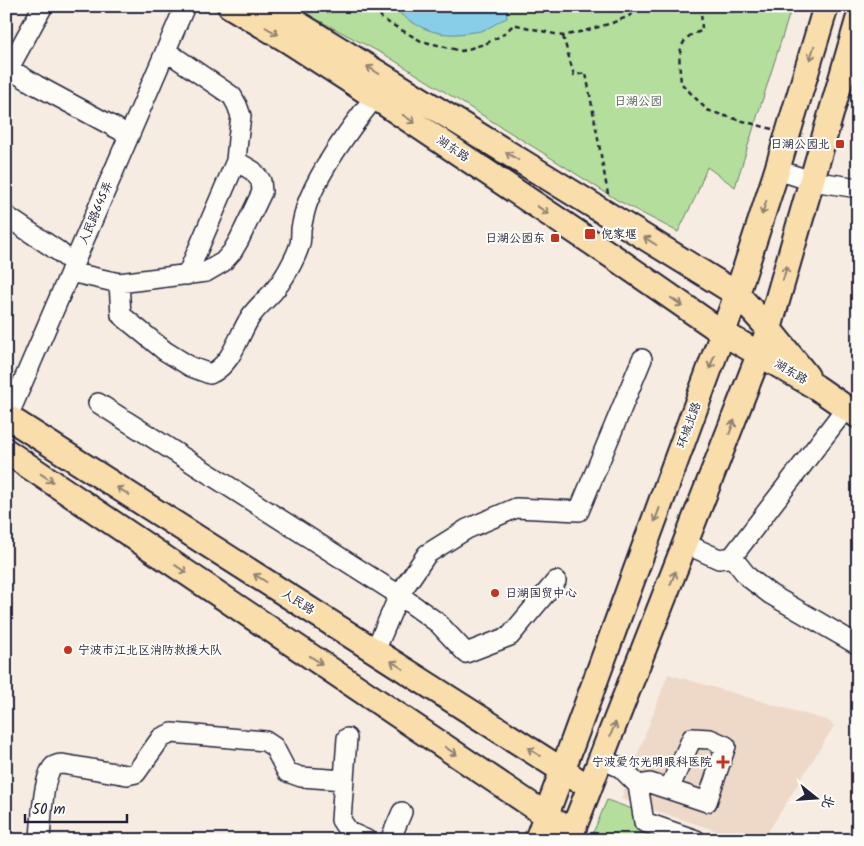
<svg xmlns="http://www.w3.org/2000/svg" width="864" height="846" font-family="Kalam,'LXGW WenKai TC',sans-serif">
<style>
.built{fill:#eed9c8}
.green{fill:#b3de9b;stroke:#6a806b}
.water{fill:#88cee9;stroke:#5f89a3}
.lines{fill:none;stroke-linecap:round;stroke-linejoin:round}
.minor-casing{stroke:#22223b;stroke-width:22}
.major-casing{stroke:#22223b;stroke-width:28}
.path{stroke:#22223b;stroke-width:2.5;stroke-dasharray:5 4;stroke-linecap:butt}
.minor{stroke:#fdfcf7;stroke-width:19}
.major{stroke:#f9deab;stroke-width:24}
.oneway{stroke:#8e8073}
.poi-dot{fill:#c8321e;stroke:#fdfcf7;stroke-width:2}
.labels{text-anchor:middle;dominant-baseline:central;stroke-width:4;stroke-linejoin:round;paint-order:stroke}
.park-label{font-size:12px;fill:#4e5a58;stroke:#fdfcf7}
.poi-label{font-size:12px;fill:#22223b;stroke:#fdfcf7;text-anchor:end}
.street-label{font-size:12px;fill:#22223b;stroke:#fdfcf7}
</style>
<rect width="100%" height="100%" fill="#f6ece2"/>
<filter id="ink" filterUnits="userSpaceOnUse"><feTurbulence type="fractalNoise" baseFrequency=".02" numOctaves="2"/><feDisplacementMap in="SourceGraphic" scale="10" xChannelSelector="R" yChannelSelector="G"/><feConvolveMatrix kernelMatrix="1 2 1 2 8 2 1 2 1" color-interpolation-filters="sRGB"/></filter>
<g filter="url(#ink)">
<!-- built -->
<path class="built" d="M668 674 829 721 834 726 763 840H744L621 799Z"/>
<!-- green -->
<path class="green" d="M291 6H792L735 187 707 167 696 196 678 232 617 200 548 156 387 56Z
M607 800 718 840H590Z"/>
<!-- water -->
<path class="water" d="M391 6H510L506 10 507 18C499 21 493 26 486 29 480 32 473 32 466 33 436 38 413 26 391 6Z"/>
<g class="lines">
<!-- minor casing -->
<g class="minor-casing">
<path id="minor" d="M166 51 232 96 237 105 241 116 238 139 236 161
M6 67 36 85 129 135
M9 68 43 6
M777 170 812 181 858 188
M6 216 58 251 74 264
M70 272 119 283 121 315 165 351 191 367 210 374C233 364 238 335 251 316 257 307 265 301 272 293 283 281 295 260 300 244 301 239 301 233 301 229 303 219 305 208 309 199 325 162 350 128 375 97
M119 283 206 272 223 262 232 252 239 240 262 192 261 181 253 171 236 161 187 275
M98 403 399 595 438 623 466 653 510 636 556 581
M6 421 185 6
M686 544 719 559 732 557 846 408
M732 557 748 577 770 594 858 645
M375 651 399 595 427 554 467 529 516 508 579 511 642 359
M347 738 341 820 349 832 367 840
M602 759 621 768 638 785 644 822 696 840
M638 785 650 783 707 802 726 746 710 739 692 738 669 789
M40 840C41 825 43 774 54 766 56 765 59 764 62 764L127 775 136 773 161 738 172 733 265 741 274 747 287 772 301 777 344 780
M390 840 402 812"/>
</g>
<!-- major casing -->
<g class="major-casing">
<path id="major" d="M230 6 287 40 375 97 615 258 723 333 816 387 858 416
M269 6 737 294 769 329 807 376
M6 416 576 779
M6 451 558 823
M537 840 737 294 777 170 826 6
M569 840 769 329 858 20"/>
</g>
<!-- path -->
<path class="path" d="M377 6 382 19 421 41 462 51 487 43 504 34 513 25H517L563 36 588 30 612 23 627 17 645 6
M701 6 702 31C699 32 694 33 691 35 675 45 680 68 681 83L707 110 725 116 772 129
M563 36 574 75 586 73 608 194"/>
<!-- minor -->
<use href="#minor" class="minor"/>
<!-- major -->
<use href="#major" class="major"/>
</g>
<!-- one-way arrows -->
<defs><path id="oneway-shaft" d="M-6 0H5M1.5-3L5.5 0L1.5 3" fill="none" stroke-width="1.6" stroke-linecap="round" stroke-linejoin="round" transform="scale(1.25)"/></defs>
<g class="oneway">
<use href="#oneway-shaft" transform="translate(272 31) rotate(30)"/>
<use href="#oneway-shaft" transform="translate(812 53) rotate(107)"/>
<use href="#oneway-shaft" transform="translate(373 70) rotate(-148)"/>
<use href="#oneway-shaft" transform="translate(409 119) rotate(34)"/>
<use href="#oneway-shaft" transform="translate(512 156) rotate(-148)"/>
<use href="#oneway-shaft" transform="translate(764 208) rotate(108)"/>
<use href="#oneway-shaft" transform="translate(543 210) rotate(34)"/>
<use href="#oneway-shaft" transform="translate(650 241) rotate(-148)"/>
<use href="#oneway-shaft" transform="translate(785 273) rotate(-74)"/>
<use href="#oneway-shaft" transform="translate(677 302) rotate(35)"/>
<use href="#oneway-shaft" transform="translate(712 362) rotate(110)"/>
<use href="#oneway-shaft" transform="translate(732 427) rotate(-69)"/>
<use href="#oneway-shaft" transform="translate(47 478) rotate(34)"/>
<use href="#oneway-shaft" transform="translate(123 491) rotate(-148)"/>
<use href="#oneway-shaft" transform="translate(657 515) rotate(110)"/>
<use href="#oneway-shaft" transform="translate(181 569) rotate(34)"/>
<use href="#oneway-shaft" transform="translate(260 578) rotate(-148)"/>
<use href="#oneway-shaft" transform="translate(673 578) rotate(-69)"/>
<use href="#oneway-shaft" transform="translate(316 660) rotate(34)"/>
<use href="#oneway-shaft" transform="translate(397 665) rotate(-148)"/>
<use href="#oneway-shaft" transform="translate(613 729) rotate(-69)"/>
<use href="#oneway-shaft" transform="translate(451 751) rotate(34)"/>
<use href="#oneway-shaft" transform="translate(534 752) rotate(-148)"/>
</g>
</g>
<!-- markers -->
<g class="poi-dot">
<rect x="835" y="139" width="10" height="10" rx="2.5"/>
<rect x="584" y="228" width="12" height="12" rx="2.5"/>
<rect x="550" y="233" width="10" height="10" rx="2.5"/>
<circle cx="495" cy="593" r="5"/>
<circle cx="68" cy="650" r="5"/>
<path d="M720.5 754.5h5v5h5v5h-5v5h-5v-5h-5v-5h5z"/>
</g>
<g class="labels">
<!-- park labels -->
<g class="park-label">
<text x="638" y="101">日湖公园</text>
</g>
<!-- poi labels -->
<g class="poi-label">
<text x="830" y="144">日湖公园北</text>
<text x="601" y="234" text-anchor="start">倪家堰</text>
<text x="545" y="238">日湖公园东</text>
<text x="505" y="593" text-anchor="start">日湖国贸中心</text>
<text x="78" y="650" text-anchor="start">宁波市江北区消防救援大队</text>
<text x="712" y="762">宁波爱尔光明眼科医院</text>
</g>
<!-- street labels -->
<g class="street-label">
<text transform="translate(453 149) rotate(34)">湖东路</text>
<text transform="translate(96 213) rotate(-67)">人民路645弄</text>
<text transform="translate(791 372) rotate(31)">湖东路</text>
<text transform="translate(689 425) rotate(-70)">环城北路</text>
<text transform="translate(298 602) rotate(32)">人民路</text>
</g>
</g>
<!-- margin -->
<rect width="864" height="846" fill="none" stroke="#fdfcf7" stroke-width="25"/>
<rect x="12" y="12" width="839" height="821" fill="none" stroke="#22223b" stroke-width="2" filter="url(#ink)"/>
<!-- north arrow -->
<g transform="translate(816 798) rotate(107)" stroke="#fdfcf7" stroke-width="4" paint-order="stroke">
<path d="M0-4L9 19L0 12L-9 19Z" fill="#22223b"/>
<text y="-8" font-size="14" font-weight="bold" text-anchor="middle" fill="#22223b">北</text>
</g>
<!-- scale -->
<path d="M25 814v8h102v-8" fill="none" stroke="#22223b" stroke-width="2.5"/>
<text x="32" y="814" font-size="15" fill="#22223b" stroke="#fdfcf7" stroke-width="4" paint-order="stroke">50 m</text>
</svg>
